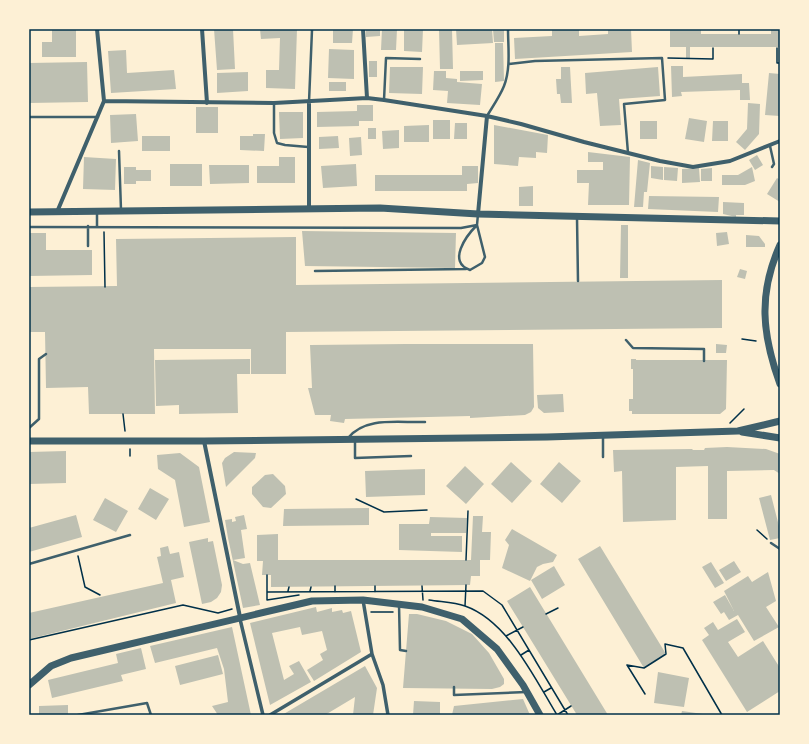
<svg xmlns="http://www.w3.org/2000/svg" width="809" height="744" font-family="'Fira Sans',sans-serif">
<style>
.building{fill:#bec0b2}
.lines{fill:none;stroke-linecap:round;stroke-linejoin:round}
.path{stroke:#003049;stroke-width:1.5}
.service{stroke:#3f606c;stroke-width:2.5}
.pedestrian{stroke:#3f606c;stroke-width:3.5}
.minor{stroke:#3f606c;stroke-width:4}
.tertiary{stroke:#3f606c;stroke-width:7}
.neatline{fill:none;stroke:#003049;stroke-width:1.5}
</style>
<rect width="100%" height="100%" fill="#fdf0d5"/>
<!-- building -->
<path class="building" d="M52 29H76V57H42V42H52Z
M214 29H233L235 69 217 70Z
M260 29H297L295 89 266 88V70H279L280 38 261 39Z
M333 29H353L352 43H333Z
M366 29H380V36L366 37Z
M382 29H397L396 50H381Z
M404 29H423L422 52 404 51Z
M439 29H452L453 69H440Z
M456 29H492L493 43 457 45Z
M493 29H504V42H494Z
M552 29H579V36L608 34V29H631L632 52 515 59 514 38 552 36Z
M670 29H701V34H771V29H780V47H690V58H686V47H670Z
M495 43H503L504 81 495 82Z
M329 49 354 50V79L328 78Z
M126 50 127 73 174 70 176 89 111 93 108 51Z
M369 61H377V77H369Z
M87 62 88 102 29 103V63Z
M671 66H683V77L742 74V83H749L750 100H740V90L681 92 682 96 672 97Z
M390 67H423L422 94 389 93Z
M561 67H570L572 103H561L560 94H557L556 79H561Z
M658 67 660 96 619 99 621 125 600 126 597 93 586 94 585 73Z
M434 71H446V78L457 79V82L482 84 480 105 447 103 448 91 433 90Z
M460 71H483V80L460 81Z
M248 72V91L217 93V73Z
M769 73 780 74V116L765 115Z
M329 82H346V91H329Z
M748 103 760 104 759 134 745 150 736 142 747 129Z
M357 105H373V121H359V126L317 127V112L357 111Z
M196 107H218V133H196Z
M279 112H303V138L280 139Z
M136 114 138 141 111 143 110 115Z
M689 118 707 121 704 142 685 139Z
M433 120H450V139H433Z
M640 121H657V139H640Z
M713 121H728V141H712Z
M455 123H467V139H454Z
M429 125V142H404V126Z
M494 125 548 135 547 153 536 152V158L519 157 518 166 494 164Z
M368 128H376V139H368Z
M399 130V148L383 149 382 131Z
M253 134H265L264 151 240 150V136H253Z
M142 136H170V151H142Z
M338 136 339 148 319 149V137Z
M361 137 362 155 350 156 349 138Z
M588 152 630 157 629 205H588L589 183H577V170H603V162H588Z
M757 155 763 165 755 170 749 160Z
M84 157 116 159 115 190 83 189Z
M279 157H295V183H257V166H279Z
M638 160 650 163 647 192H644L643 207H634Z
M170 164H202V186H170Z
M356 164 357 186 323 188 321 166Z
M209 165H249V183L210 184Z
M462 166H478V183L467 184V191H375V175H462Z
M651 166 663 167V180L651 178Z
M124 167H136V170H151V181H136V184H124Z
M664 167 678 168 677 181 664 180Z
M752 167 755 181 745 185H722V175H738Z
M699 168 700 182 682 183V169Z
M712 168V181H701V169Z
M777 178 780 180V202L767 194Z
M533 186V206H519V187Z
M649 196 719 197 718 212 648 209Z
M723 202 744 203V215H736V217L723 214Z
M621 225H628V278H620Z
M302 231 456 233 455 268 305 266Z
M727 232 729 244 717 246 716 233Z
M29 233H46V250H92V275L29 276Z
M746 235 759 236 765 244V247H746Z
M296 237V285L722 280V328L286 332V374H251V349H154L155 414H89L88 387 46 388 45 332H29V287L117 286 116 239Z
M740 269 747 271 745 279 737 277Z
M406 344H533L534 407 531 412 525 415 470 418V416L345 419 344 423 330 421 331 415H315L308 388H312L310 345Z
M716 344 727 345 726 353H716Z
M250 359V374H237L238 413 179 414V405L156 406 155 360Z
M631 359H636V360H727L726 409 720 414H632V411H629V399H633V369H631Z
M563 394 564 412 544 413 538 408 537 395Z
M727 447 766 449 780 454V474L774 470 727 471V519H708V466L676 467V520L623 522 622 471 614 472 613 450 692 449 693 450H704L705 448Z
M66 451V483L29 484V452Z
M234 452 256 453 255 458 226 487 222 463 225 458Z
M180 453 199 467 210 522 184 527 175 480 158 469 157 455Z
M511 462 532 481 512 503 491 484Z
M559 462 581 481 562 503 540 484Z
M465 466 484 484 466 504 446 486Z
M425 469V495L366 497 365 471Z
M273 474 285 486 286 494 271 508 263 507 252 494V487L265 475Z
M150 488 169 499 156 520 138 509Z
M771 495 780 530V538L770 540 759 498Z
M105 498 128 511 116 532 93 520Z
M369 508V525L283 526 284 509Z
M76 515 82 537 29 552V528Z
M244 515 247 529 241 530 245 558 233 560 243 564 250 563 260 605 243 608 228 538 225 520 232 519V522L236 521 235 517Z
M473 516H483L482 532H491L490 560H480V576H471L470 585 271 587V575H262L263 561H257V535L278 534V560H471Z
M430 517 467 518 466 533H431V536H462V552L399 550V524H429Z
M512 529 557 555 553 562 543 564 537 567 530 581 502 568 509 545 505 540Z
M208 538V542L213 541 222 585 221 592 217 598 211 602 202 604 189 542Z
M168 546 170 554 179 552 184 577 171 580 176 603 29 639V613L163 583 157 557 161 556 160 548Z
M600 546 666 654 644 668 578 559Z
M734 561 741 572 726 581 719 570Z
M711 562 724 583 715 588 702 567Z
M554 566 565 585 542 599 531 580Z
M768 572 776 601 766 607 779 627 754 641 738 615 729 620 724 612 721 614 713 602 725 595 734 611 724 591 748 576 752 582Z
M530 587 608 715H577L523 627 507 601Z
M316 607 317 612 332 608V612L342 610 343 613 351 611 361 652 314 681 307 670 323 660 320 654 327 650 322 631 302 635 300 627 272 633 284 680 294 674 289 666 299 661 311 682 270 705 250 623Z
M409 614H417L446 621 472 634 489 653 504 679V684L500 687 492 689 403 688Z
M737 619 745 632 728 642 738 657 763 641 780 668V691L747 712 702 640 709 635 704 628 713 622 718 630Z
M232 627 251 715H218L212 706 228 702 224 669 217 648 155 663 150 646Z
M141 648 146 669 121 675 123 681 52 698 48 680 118 663 116 654Z
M218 655 223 674 180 685 175 666Z
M365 666 377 688 373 715H353L355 697 325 715H282Z
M658 672 689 678 684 707 654 703Z
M523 699 530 715H452L454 706Z
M414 701 440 702V715H413Z
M68 705V715H39V706Z
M682 711 703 714V715H681Z"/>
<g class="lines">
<!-- path -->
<path class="path" d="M739 29V34
M777 48V63H780
M668 58 713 59V48
M104 232 105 287
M742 339 756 341
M123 414 125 431
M730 423 744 409
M130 449V456
M356 499 384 512 427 510
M757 530 767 539
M78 556 85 587 100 595
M466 560 468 511
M422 586 423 600
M288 591 289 587
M310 591 311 587
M267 592V575
M335 592V586
M375 592V586
M299 595 267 600V592L483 591 502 605 568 715
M429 600C441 602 454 602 465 606 508 621 535 679 557 715
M465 606 466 585
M371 612H393
M546 614 558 608
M506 636 523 627
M29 640 183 605 218 613 232 609
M521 655 529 650
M544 692 551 688
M645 694 627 665 644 668 666 654 665 644 683 648 722 715
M557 715 571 706"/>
<!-- service -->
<path class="service" d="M509 64 535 61 662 58 665 100 624 104 628 153
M384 100 386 58 420 59
M309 102 312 30
M274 103V133L277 143 285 145 308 147
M487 116C493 106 500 96 504 86 511 68 508 47 508 29
M29 117H98
M770 146 774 164 772 167
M119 151 121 210
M97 212V226
M577 218 578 281
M88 226V246
M29 227 461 228 477 225 485 257 482 263 470 270C447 262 466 236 477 225L478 214
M315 271 466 269
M626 340 633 348 704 349V361
M29 428 39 419V359L46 354
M603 435V457
M348 438C366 416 399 423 425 422
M355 440V458L411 456
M771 543 780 549
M29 564 130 535
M399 604 400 650 406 651
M454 687V695L526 692
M78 715 147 703 151 715"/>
<!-- pedestrian -->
<path class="pedestrian" d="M363 600 372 654 383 685 388 715
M240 619 263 715
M270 715 372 654"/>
<!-- minor -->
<path class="minor" d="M202 29 207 103
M363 29 367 98
M104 101 274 103 367 98 384 100 487 116 521 124 584 142 660 161 693 167 730 161 780 141
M309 208V102
M57 212 104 101 97 29
M478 214 487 116
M204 441 240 617"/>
<!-- tertiary -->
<path class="tertiary" d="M29 212 380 208 478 214 780 221
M780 245C758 294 762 334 780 384
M742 432 780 438
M29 441H204L547 437 738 431 780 421
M29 685 51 666 71 658 312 601 363 600 422 607 462 619 497 649 523 685 540 715"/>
</g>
<!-- border -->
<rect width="809" height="744" fill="none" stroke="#fdf0d5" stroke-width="60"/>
<rect x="30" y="30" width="749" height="684" class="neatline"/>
</svg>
